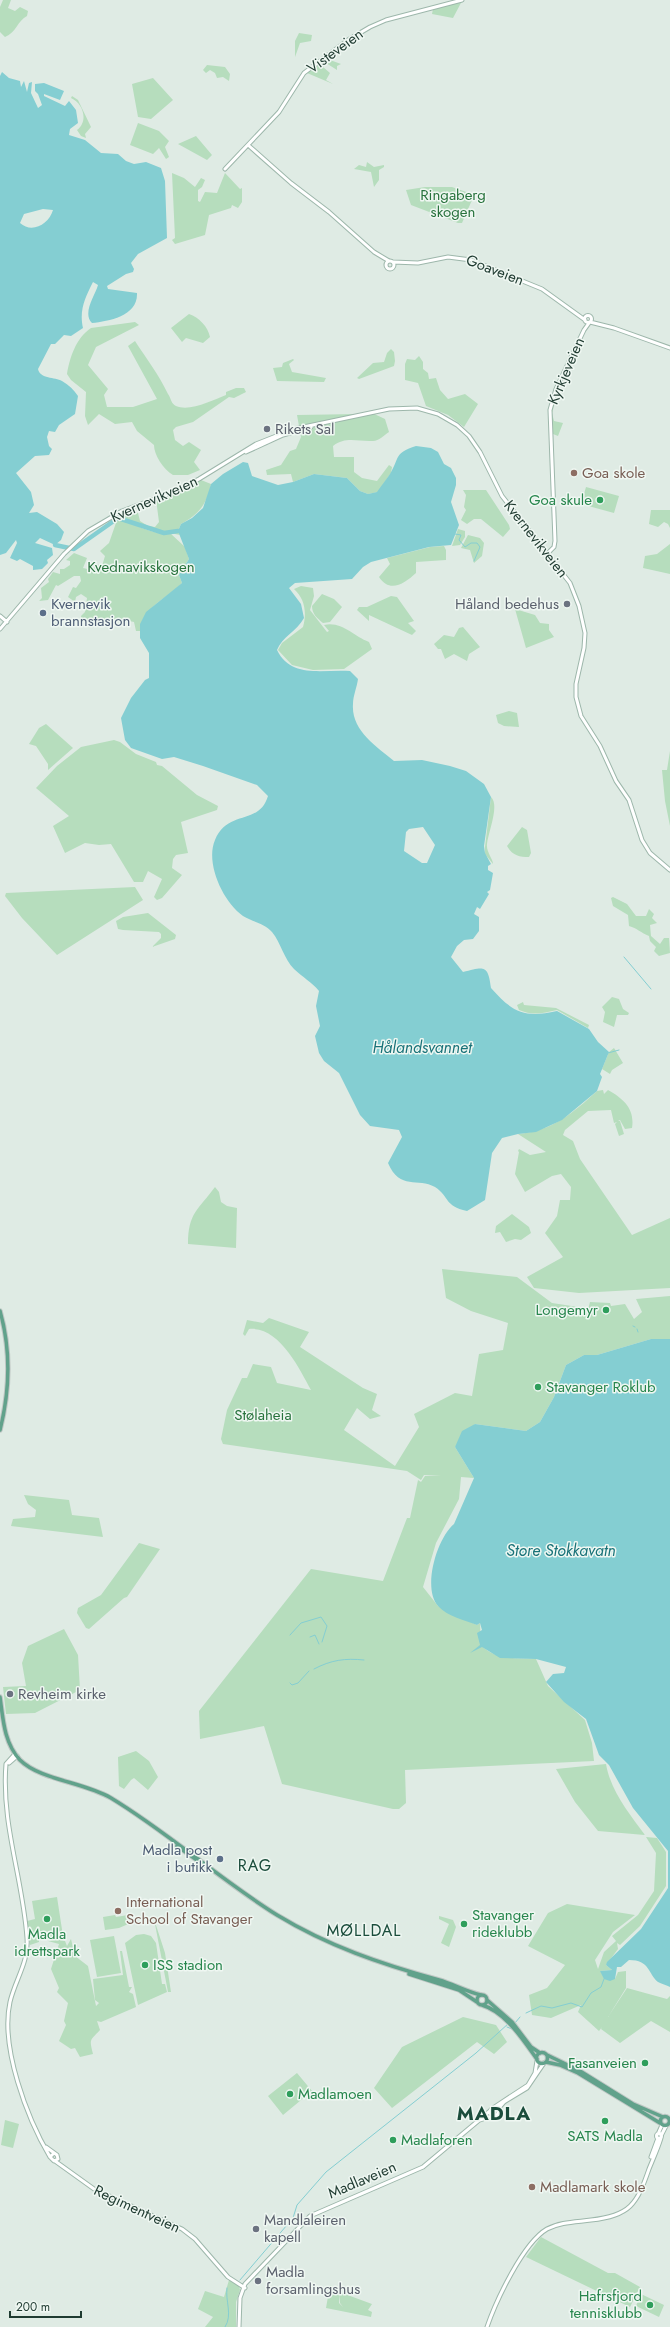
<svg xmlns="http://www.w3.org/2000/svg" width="670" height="2327" font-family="Jost,sans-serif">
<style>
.green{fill:#b6ddbd}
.water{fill:#84ced2;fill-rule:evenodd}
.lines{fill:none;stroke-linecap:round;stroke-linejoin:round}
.stream{stroke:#84ced2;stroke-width:1}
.river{stroke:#84ced2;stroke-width:4.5}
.secondary-casing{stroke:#9db7ab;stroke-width:5}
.primary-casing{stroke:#c0c8c5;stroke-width:5.5}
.secondary{stroke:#fff;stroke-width:3}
.primary{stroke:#61a28b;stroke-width:3.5}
.worship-dot{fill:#6b7280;stroke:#eff7f2;stroke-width:1.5}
.education-dot{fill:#8d6e63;stroke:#eff7f2;stroke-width:1.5}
.leisure-dot{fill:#2e9e5b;stroke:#eff7f2;stroke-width:1.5}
.service-dot{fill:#5c6f8a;stroke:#eff7f2;stroke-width:1.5}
.labels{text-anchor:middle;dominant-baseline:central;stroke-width:3;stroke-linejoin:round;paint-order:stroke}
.street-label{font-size:15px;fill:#1f3b31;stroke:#eff7f2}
.park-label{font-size:15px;fill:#28733d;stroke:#eff7f2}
.worship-label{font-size:15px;fill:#5b616d;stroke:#eff7f2;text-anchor:start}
.education-label{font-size:15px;fill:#785e54;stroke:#eff7f2;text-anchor:start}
.leisure-label{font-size:15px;fill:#27864d;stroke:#eff7f2;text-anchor:start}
.service-label{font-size:15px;fill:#4e5e75;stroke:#eff7f2;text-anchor:start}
.water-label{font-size:16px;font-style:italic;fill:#187278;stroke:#eff7f2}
.neighbourhood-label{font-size:16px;letter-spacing:1px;fill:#1b4d3c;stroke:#eff7f2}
.district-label{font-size:19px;font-weight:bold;letter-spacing:1px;fill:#1b4d3c;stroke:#eff7f2}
</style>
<rect width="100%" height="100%" fill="#dfebe4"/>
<!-- green -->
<path class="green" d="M3 0H11L8 8 15 11 20 7 28 11 27 16C18 20 16 33 5 37L0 32V7Z
M462 1 453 18 432 14 433 9Z
M299 33 312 35 311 41 300 43 295 57V41Z
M330 55V60L341 64 337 66V70L326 63 323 67 330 73 326 80 333 84 307 73Z
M207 65 225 67 230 74 229 81 223 77 217 78 215 73 210 70 206 73 203 70Z
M153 78 173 100 151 119 138 117 132 84Z
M72 96 78 100 91 127 85 134 86 138 81 136 77 130C89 121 83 103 71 98Z
M138 123 159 131 169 141 165 147 169 157 166 159 159 148 153 154 130 145Z
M196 136 212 155 207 160 178 144Z
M367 162 374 167 384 165V167L379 170V180L374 187 371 172 354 169 359 165 366 167Z
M172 173 184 178 195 187 201 178 205 180 202 187 198 190V201L200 202 205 192 217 193 225 173 240 189 242 188V202L238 208 232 205 231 208 209 215 205 235 175 244 172 240 175 238Z
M425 187H452L469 193 472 200 462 223H458L411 205 406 190Z
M189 314C199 317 208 327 210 337L203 343 186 338 182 342 171 328Z
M135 322 139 325 96 347 88 365 108 389 104 395 107 407H133L157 399 128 346 135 341C146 358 159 375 168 394 171 398 171 404 176 406 190 412 213 400 226 395V392L236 388H244L246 392 234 398 229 397 193 422 176 427 173 430 175 440 183 446 189 442 201 450 194 462 200 470 188 475H173C163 469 154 455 154 445L137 431 132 422 115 424 99 414 88 425 85 416 86 392 71 380 67 374C70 357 76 338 91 328Z
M391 349 394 352 395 361 394 366 359 379 357 378 373 363 384 362 387 353Z
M419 356 423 362V369L428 373 429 379 436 378 440 390 448 399 465 394 478 404 464 427 448 415 426 406 418 383 405 380V364L407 359 415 360Z
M293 359 294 360 289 364 292 372 326 378 324 382 277 381 273 368 282 367 283 363Z
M561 381 552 413 554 421 563 423 558 436 553 434 551 408Z
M370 412 385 419 389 432C384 435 379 441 373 441 358 442 346 436 333 446L334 457H354V472L362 478 377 481 389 465 392 467 391 473 378 492 368 494 360 491 347 478 314 474 293 482 291 474 267 475 266 470 281 465 290 451 296 449 301 437 297 415 359 414Z
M201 480 211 484C207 504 199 514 181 524L178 531 180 535 170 533 185 547 189 559 179 575 182 583C168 598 141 608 140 631H136L134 622C122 619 105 620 90 619L89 623 82 621 81 616 85 612 87 598 81 594 76 597 75 602 68 597 73 587 76 588 81 581 80 576H74L58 586 56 585 48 600 39 601 42 598 41 588 49 582 48 579 53 572 60 574V569H64L70 565V561L66 560 74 553 87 558 83 568 92 570 97 564 102 566 105 556 100 551 109 543 117 520 121 519C134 524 155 536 169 533L148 528 121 517 126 514 138 513 140 521 148 526 155 527 159 522 156 499Z
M586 487 619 496 614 513 581 504Z
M463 490H486L509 525 510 529 503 537 481 519H474L467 524 461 520 466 510 464 507 466 495Z
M651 510H670V528L668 524 664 522 658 527 649 524Z
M458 529 465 531V537L460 545 452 546Z
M468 535 480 538 484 543 482 556 474 563 470 550 461 548Z
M670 544V574L643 568 645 556 657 554Z
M444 546 446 550V560L416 562V573C405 583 390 594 379 577L390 564 387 558 430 547Z
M301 586 313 588 314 596 310 610 327 632 329 631 324 625C342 621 353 636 369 642L372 649 344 669 313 670 292 665 278 650 282 643 303 627C307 613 305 599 294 589Z
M322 594 334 599 342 607 330 622 323 623C317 618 312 614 312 606Z
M391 596 397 597 414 621 408 623 416 631 412 635 369 615V621L357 610 359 607H367Z
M515 609 535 615 540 623 549 624V630L554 637 526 648Z
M463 627 480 647 469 654 467 661 454 654 445 659 441 649H438L434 644 444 635 454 637 459 628Z
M509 711 517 713 519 727 504 726 498 723 496 715Z
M46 724 73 748 48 770V764L36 746 29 744 39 728Z
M114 740 120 742 136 754 156 762 157 765 162 766 197 795 218 806 217 810 181 822 188 853 176 855 173 859 172 868 182 875 162 898 157 900 154 897 162 879 148 871 143 882H134L111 844 99 845 85 843 65 853 53 826 69 816 36 788 57 766 81 747Z
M670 751V826L665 801 662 770H667Z
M491 797C500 805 488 833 487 844 486 852 493 859 493 864L485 854V847Z
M522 827 527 830 531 853 529 857C519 857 512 855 507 846Z
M135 887 143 900 57 955 22 918 5 896 6 893Z
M613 897 627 904 636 916H646L649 909 654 914 652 918 657 923 650 925 651 936 660 944 664 938H669L670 953 659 956 654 951 656 947 650 941 649 936C641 933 637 928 629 926L628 915 613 906 611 898Z
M148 913 176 935 175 939 152 947 161 938V934L159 932 123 930 118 929 116 921 123 917Z
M612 997 619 999 623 1009 629 1013 628 1015H617L614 1027 603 1022 605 1012 602 1007Z
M523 1002 524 1005 556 1008 589 1025 588 1028 557 1010C543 1013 533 1016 519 1010L517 1005Z
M614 1048 623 1063 612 1070 610 1074 602 1069 609 1052Z
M603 1090 604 1094 608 1090C624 1099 635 1109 632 1128L625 1129 620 1120 618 1121H620L624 1134 619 1136 615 1124 617 1122 614 1123 611 1110 588 1111 565 1130 563 1135 573 1141 580 1159 632 1235 670 1218V1288L579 1293 534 1288 527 1277 563 1257 545 1233 557 1216 560 1200H570L571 1187 561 1174 552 1176 525 1192 515 1174 519 1152 518 1151 519 1149 530 1155 546 1152 518 1134C552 1131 573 1113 597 1091Z
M215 1187 219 1192 221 1202 227 1206 237 1208 236 1248 188 1244C188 1213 198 1210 215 1187Z
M512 1214 529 1227 531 1233 521 1240 515 1239 506 1242 500 1232 495 1233 496 1226Z
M442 1269 517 1277 552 1303 585 1308 587 1313 590 1302 610 1303 611 1306 625 1304 634 1319 642 1312 636 1299 670 1296V1339H651L597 1355H584L566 1365 554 1397 540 1422 526 1431 475 1424 455 1447 474 1478 461 1477 459 1499 436 1543 423 1587 438 1606 477 1625 480 1623 481 1645C495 1660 515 1658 536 1659L548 1686 585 1720 592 1743 594 1761 405 1770 406 1803 399 1809H393L282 1784 264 1726 200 1739 199 1711 311 1569 383 1581 407 1518H410L418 1480 421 1482 425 1476H441L424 1475 421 1480 407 1471 223 1444 221 1439 227 1410 242 1378H247L253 1364 271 1367 277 1383 311 1390C299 1368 279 1326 249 1329L245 1336 243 1334 247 1320 263 1323 269 1318 309 1332 300 1347 363 1388 377 1394 372 1410 381 1416 370 1419 357 1408 344 1430 395 1466 419 1427 414 1414 455 1393 472 1396 479 1354 503 1350 508 1323 471 1311 446 1298Z
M24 1495 69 1500 72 1515 99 1518 103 1537 11 1526 13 1519 35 1517 36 1510 28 1504Z
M139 1543 160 1549 127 1597 124 1598 89 1629 86 1628 77 1613 78 1608 101 1595Z
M64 1629 78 1655 80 1690 35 1713 6 1714 3 1687 26 1686 22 1663 28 1646Z
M136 1751 149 1761 158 1777 148 1790 134 1778 131 1780 124 1789 119 1786 118 1757Z
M606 1764C611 1792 629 1813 645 1835L598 1831 575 1802 556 1769Z
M646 1837 657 1838 666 1852V1886L640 1926 620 1945 617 1943 618 1949 606 1965 612 1970 600 1971 615 1979 618 1972 626 1971V1988L608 2017 627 1988 667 1999 670 1996V2032L651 2021 620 2043 601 2029 602 2027 599 2031 578 2012 581 2005 551 2018 532 2015 529 1995 547 1988 565 1965 528 1946 548 1913 567 1904 635 1915 613 1932 595 1960 598 1969 604 1952 616 1941 612 1936 638 1915 654 1891 656 1853Z
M57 1897 63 1936 39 1940V1942L30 1945 27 1921 35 1919 32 1901Z
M115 1915 116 1917 128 1915 133 1922 119 1928 105 1930 103 1917Z
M439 1916 453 1920 456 1927 449 1947 441 1943 449 1924 439 1919Z
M154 1919 165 1953 171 1992H168Z
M144 1934 151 1936 156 1943 162 1984H165L167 1992 138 2005 125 1943 136 1935Z
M114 1936 121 1973 97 1977 90 1940Z
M59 1939 65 1941 67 1946 71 1939 75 1956 88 1966 96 2006 99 2003 95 2000 93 1979 123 1975 120 1951H122L129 1987H132L129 1992 133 1994 136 2007 101 2022 97 2021 100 2030C90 2041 89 2038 93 2054L80 2057 75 2048 71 2049 59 2041 66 2025 64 2021 68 2003 57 1992 59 1988 51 1969 59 1944 48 1941Z
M463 2017 496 2025 507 2042 494 2054 477 2042 392 2108 374 2088 402 2047Z
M297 2073 312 2091 283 2115 268 2096Z
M5 2120 19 2124 13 2148 1 2145Z
M541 2237 608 2273H615L640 2287 630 2307 526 2257Z
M229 2280 239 2285 240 2290 236 2302V2327H205L213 2317 198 2309 205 2291 224 2297Z
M330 2285 343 2291 339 2294V2303L343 2307 340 2303 339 2294 342 2293 372 2304 368 2310 372 2312 371 2317 326 2308Z
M641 2294 664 2305 659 2317 636 2306Z"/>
<!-- water -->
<path class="water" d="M2 72 9 78 20 81 21 87 24 81 27 92 29 83 32 82 31 93 38 108 42 105 38 94 35 91V84L44 83 64 91 60 100 44 94V96L65 106 69 101 76 110 78 123 70 129 69 135 85 140 101 153 118 154 126 161 134 164 146 162 161 168 165 181 167 238 138 254 131 263 134 269 133 272 126 274 107 286 108 289 137 293C138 316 109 321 92 323 82 313 95 296 98 285L93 282C85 298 79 310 83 328L71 336 64 335 55 344H51L38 369C40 379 55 377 62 381 69 385 74 390 78 396L75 414 59 425 55 432 49 431 47 437 49 446 52 449 49 455 35 456 16 473 31 492 34 505 29 513 37 512 57 524 64 532 61 540 55 545 40 538 35 543 52 548 53 555 47 560 48 563 42 569 33 570V566L20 559 17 561 10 558 17 543 16 540 6 553 0 555V76ZM43 209 53 210C49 224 32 234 20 223L24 214Z
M416 446 431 448 438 452 444 464 451 468 456 478V485L451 502 459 525 451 545 429 547 371 562 363 567 352 579 295 583 289 588 301 604 304 618C297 631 282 637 277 650 291 679 323 669 350 671L358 679C357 687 353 696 353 704 351 730 376 746 394 761L422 760 450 766 466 771 484 784 491 797 484 846 485 853 491 864 488 866V870L493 873 490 890 487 892 489 894 480 909 477 907 474 914 479 917V931L473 939 464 940 457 946 451 957 463 972C484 967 488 964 491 988 513 1013 525 1018 557 1011L589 1029 598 1042 609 1052 600 1074 602 1077 597 1091 562 1120 536 1132 518 1134 502 1138 492 1153 485 1200 467 1211C444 1206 450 1197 435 1187 418 1177 400 1191 388 1163L402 1137 399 1130 370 1126 360 1115 339 1073 324 1061 319 1053 315 1036 320 1026 316 1006 319 991C312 982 302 977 294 969 284 959 281 943 272 932 264 923 253 922 243 916 223 902 205 863 215 840 228 809 259 826 268 796L257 785 203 766 174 757 162 759 131 748 125 740 121 718 131 698 145 680 149 678V653L140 638V624L146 612 182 583 179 575 189 559 178 531 181 524 192 518 203 508 211 484 223 474 243 462 248 463 252 476 278 485 293 482 314 474 347 478 360 491 368 494 377 492C381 486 386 480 390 474 400 457 394 453 416 446ZM423 827 435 845 427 863H422L404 851 406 832 409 829Z
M651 1339H670V1987C667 1985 661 1984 658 1982 648 1974 650 1960 629 1960L621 1967H617L615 1979 610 1981 604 1979 600 1971 612 1970 606 1965 607 1962 641 1929 668 1888V1851L633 1808 609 1765 599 1755 586 1719 564 1702 546 1682 553 1674 564 1673 566 1667 536 1659 500 1658 482 1647 470 1653 480 1645 477 1633 482 1630 480 1623 477 1625C465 1620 448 1617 438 1606 422 1588 437 1538 454 1524L474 1478 455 1447 462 1431 475 1424 526 1431 540 1422 554 1397 566 1365 584 1355H597Z"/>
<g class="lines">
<!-- stream -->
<path class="stream" d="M455 534 461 535 459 540 465 547 471 543H477L480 547 474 561
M624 957 651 989
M608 1053 619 1050
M633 1326 635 1327
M637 1329 638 1332
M290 1635 301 1623 321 1617 327 1626 322 1642
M310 1637 315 1635 319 1644
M314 1669C331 1660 345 1658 364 1660
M290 1683 292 1685 298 1683 309 1671
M526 2013 541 2006 552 2008 571 2003 582 2007 591 1993 601 1987 604 1979
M515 2023 520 2017
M507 2027 512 2029
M240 2280 293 2218 297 2205 326 2172 476 2053 509 2023
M225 2327C233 2315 225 2301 227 2288"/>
<!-- river -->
<path class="river" d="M55 545 74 549 118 518 164 533 178 531"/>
<!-- secondary casing -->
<g class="secondary-casing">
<path id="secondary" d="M248 145 291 183 329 212 374 252 389 261
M225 169 279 112 304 73 348 40 370 27 386 20 462 0
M386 265a4 4 0 1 1 8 0a4 4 0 1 1-8 0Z
M393 262 418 263 448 257 471 260 542 289 585 320
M584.5 319a3.5 3.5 0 1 1 7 0a3.5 3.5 0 1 1-7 0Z
M590 322 614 328 670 348
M246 452 283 435 311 427
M548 553 554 547 555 541 550 410 556 389 584 330 589 323
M0 616 7 622
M0 629 64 554 88 531 122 511 173 492 199 479 256 444 294 429 389 409 417 408 438 414 457 425 469 436 480 452 502 496 570 583 579 606 585 633 584 648 576 684V697L581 716 600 746 616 781 629 800 642 840 650 853 670 870
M15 1754 6 1764C1 1824 23 1879 27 1938 29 1962 15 1980 10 2002 0 2047 27 2118 50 2157
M9 1763 17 1756
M490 2112a4 4 0 1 1 8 0a4 4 0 1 1-8 0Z
M493 2108 528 2085 535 2073 537 2061
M497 2110 504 2102 527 2088 544 2063
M480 2120 492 2116
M656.5 2136a2.5 2.5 0 1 1 5 0a2.5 2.5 0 1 1-5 0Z
M658 2134 662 2125
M661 2136 666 2126
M46 2147 57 2155 58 2159 54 2161 50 2157 54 2153
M651 2157 658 2138
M55 2161 94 2189 182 2229 195 2239 228 2277 245 2288
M239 2327 240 2298 245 2284 310 2216 423 2167 490 2111
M487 2327C496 2301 523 2243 547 2229 560 2222 576 2222 591 2220 630 2216 637 2204 649 2169 653 2159 658 2148 661 2138"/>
</g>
<!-- primary casing -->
<g class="primary-casing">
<path id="primary" d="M0 1311C11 1350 10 1390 0 1430
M0 1697C3 1719 4 1743 20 1760 40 1780 84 1782 111 1798 169 1833 219 1879 277 1915 328 1946 381 1964 439 1980 453 1984 467 1992 481 1995
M177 1846 204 1865
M409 1974 459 1990 477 2002
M477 2000a5 5 0 1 1 10 0a5 5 0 1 1-10 0Z
M487 2000 512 2022 531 2047 540 2053
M482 2005C506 2012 523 2040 537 2059
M536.5 2058a5.5 5.5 0 1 1 11 0a5.5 5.5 0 1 1-11 0Z
M547 2055 580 2071 633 2104 663 2117
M546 2062 560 2065 578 2073 660 2123
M660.5 2121a4.5 4.5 0 1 1 9 0a4.5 4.5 0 1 1-9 0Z"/>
</g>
<!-- secondary -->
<use href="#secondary" class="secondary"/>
<!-- primary -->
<use href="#primary" class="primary"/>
</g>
<!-- markers -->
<g class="worship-dot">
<circle cx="267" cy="429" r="4"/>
<circle cx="567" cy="604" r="4"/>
<circle cx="10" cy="1694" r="4"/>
<circle cx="256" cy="2229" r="4"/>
<circle cx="258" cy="2281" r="4"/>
</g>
<g class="education-dot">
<circle cx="574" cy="473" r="4"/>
<circle cx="118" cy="1911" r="4"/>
<circle cx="532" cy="2187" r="4"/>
</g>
<g class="leisure-dot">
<circle cx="600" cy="500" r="4"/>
<circle cx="606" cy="1310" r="4"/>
<circle cx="538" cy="1387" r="4"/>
<circle cx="47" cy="1919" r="4"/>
<circle cx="464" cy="1924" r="4"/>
<circle cx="145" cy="1965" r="4"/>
<circle cx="645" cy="2063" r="4"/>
<circle cx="290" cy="2094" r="4"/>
<circle cx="605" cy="2121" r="4"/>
<circle cx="393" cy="2140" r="4"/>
<circle cx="650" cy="2305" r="4"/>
</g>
<g class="service-dot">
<circle cx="43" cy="613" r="4"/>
<circle cx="220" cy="1859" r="4"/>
</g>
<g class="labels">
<!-- street labels -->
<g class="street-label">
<text transform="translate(335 51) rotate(-36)">Visteveien</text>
<text transform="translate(495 270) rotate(21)">Goaveien</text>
<text transform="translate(566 371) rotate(-67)">Kyrkjeveien</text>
<text transform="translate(154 499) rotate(-24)">Kvernevikveien</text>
<text transform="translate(536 539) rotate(52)">Kvernevikveien</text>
<text transform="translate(362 2180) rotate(-23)">Madlaveien</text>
<text transform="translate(137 2209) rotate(25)">Regimentveien</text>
</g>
<!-- park labels -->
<g class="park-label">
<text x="453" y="195">Ringaberg<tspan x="453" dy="17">skogen</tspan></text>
<text x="141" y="567">Kvednavikskogen</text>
<text x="263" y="1415">Stølaheia</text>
</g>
<!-- worship labels -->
<g class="worship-label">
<text x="275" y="429">Rikets Sal</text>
<text x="559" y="604" text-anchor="end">Håland bedehus</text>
<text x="18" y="1694">Revheim kirke</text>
<text x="264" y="2220">Mandlaleiren<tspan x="264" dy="17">kapell</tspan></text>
<text x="266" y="2272">Madla<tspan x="266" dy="17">forsamlingshus</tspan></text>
</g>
<!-- education labels -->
<g class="education-label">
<text x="582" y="473">Goa skole</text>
<text x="126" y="1902">International<tspan x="126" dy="17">School of Stavanger</tspan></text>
<text x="540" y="2187">Madlamark skole</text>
</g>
<!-- leisure labels -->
<g class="leisure-label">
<text x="592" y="500" text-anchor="end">Goa skule</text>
<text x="598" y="1310" text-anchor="end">Longemyr</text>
<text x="546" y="1387">Stavanger Roklub</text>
<text x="472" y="1915">Stavanger<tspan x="472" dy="17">rideklubb</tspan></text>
<text x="47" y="1934" text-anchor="middle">Madla<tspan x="47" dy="17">idrettspark</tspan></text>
<text x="153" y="1965">ISS stadion</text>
<text x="637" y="2063" text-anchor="end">Fasanveien</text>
<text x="298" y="2094">Madlamoen</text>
<text x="605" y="2136" text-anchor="middle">SATS Madla</text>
<text x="401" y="2140">Madlaforen</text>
<text x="642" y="2296" text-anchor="end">Hafrsfjord<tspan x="642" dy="17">tennisklubb</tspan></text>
</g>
<!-- service labels -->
<g class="service-label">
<text x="51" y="604">Kvernevik<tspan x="51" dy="17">brannstasjon</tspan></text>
<text x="212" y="1850" text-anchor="end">Madla post<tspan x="212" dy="17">i butikk</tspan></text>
</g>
<!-- water labels -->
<g class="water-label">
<text x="422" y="1047">Hålandsvannet</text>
<text x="561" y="1550">Store Stokkavatn</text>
</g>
<!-- neighbourhood labels -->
<g class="neighbourhood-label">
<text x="255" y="1865">RAG</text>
<text x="364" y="1930">MØLLDAL</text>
</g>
<!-- district labels -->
<g class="district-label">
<text x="494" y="2113">MADLA</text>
</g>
</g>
<!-- scale -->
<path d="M10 2311v6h71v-6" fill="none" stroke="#1f3b31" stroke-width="2"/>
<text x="16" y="2311" font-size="12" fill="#1f3b31" stroke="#eff7f2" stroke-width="3" paint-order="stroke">200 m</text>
</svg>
